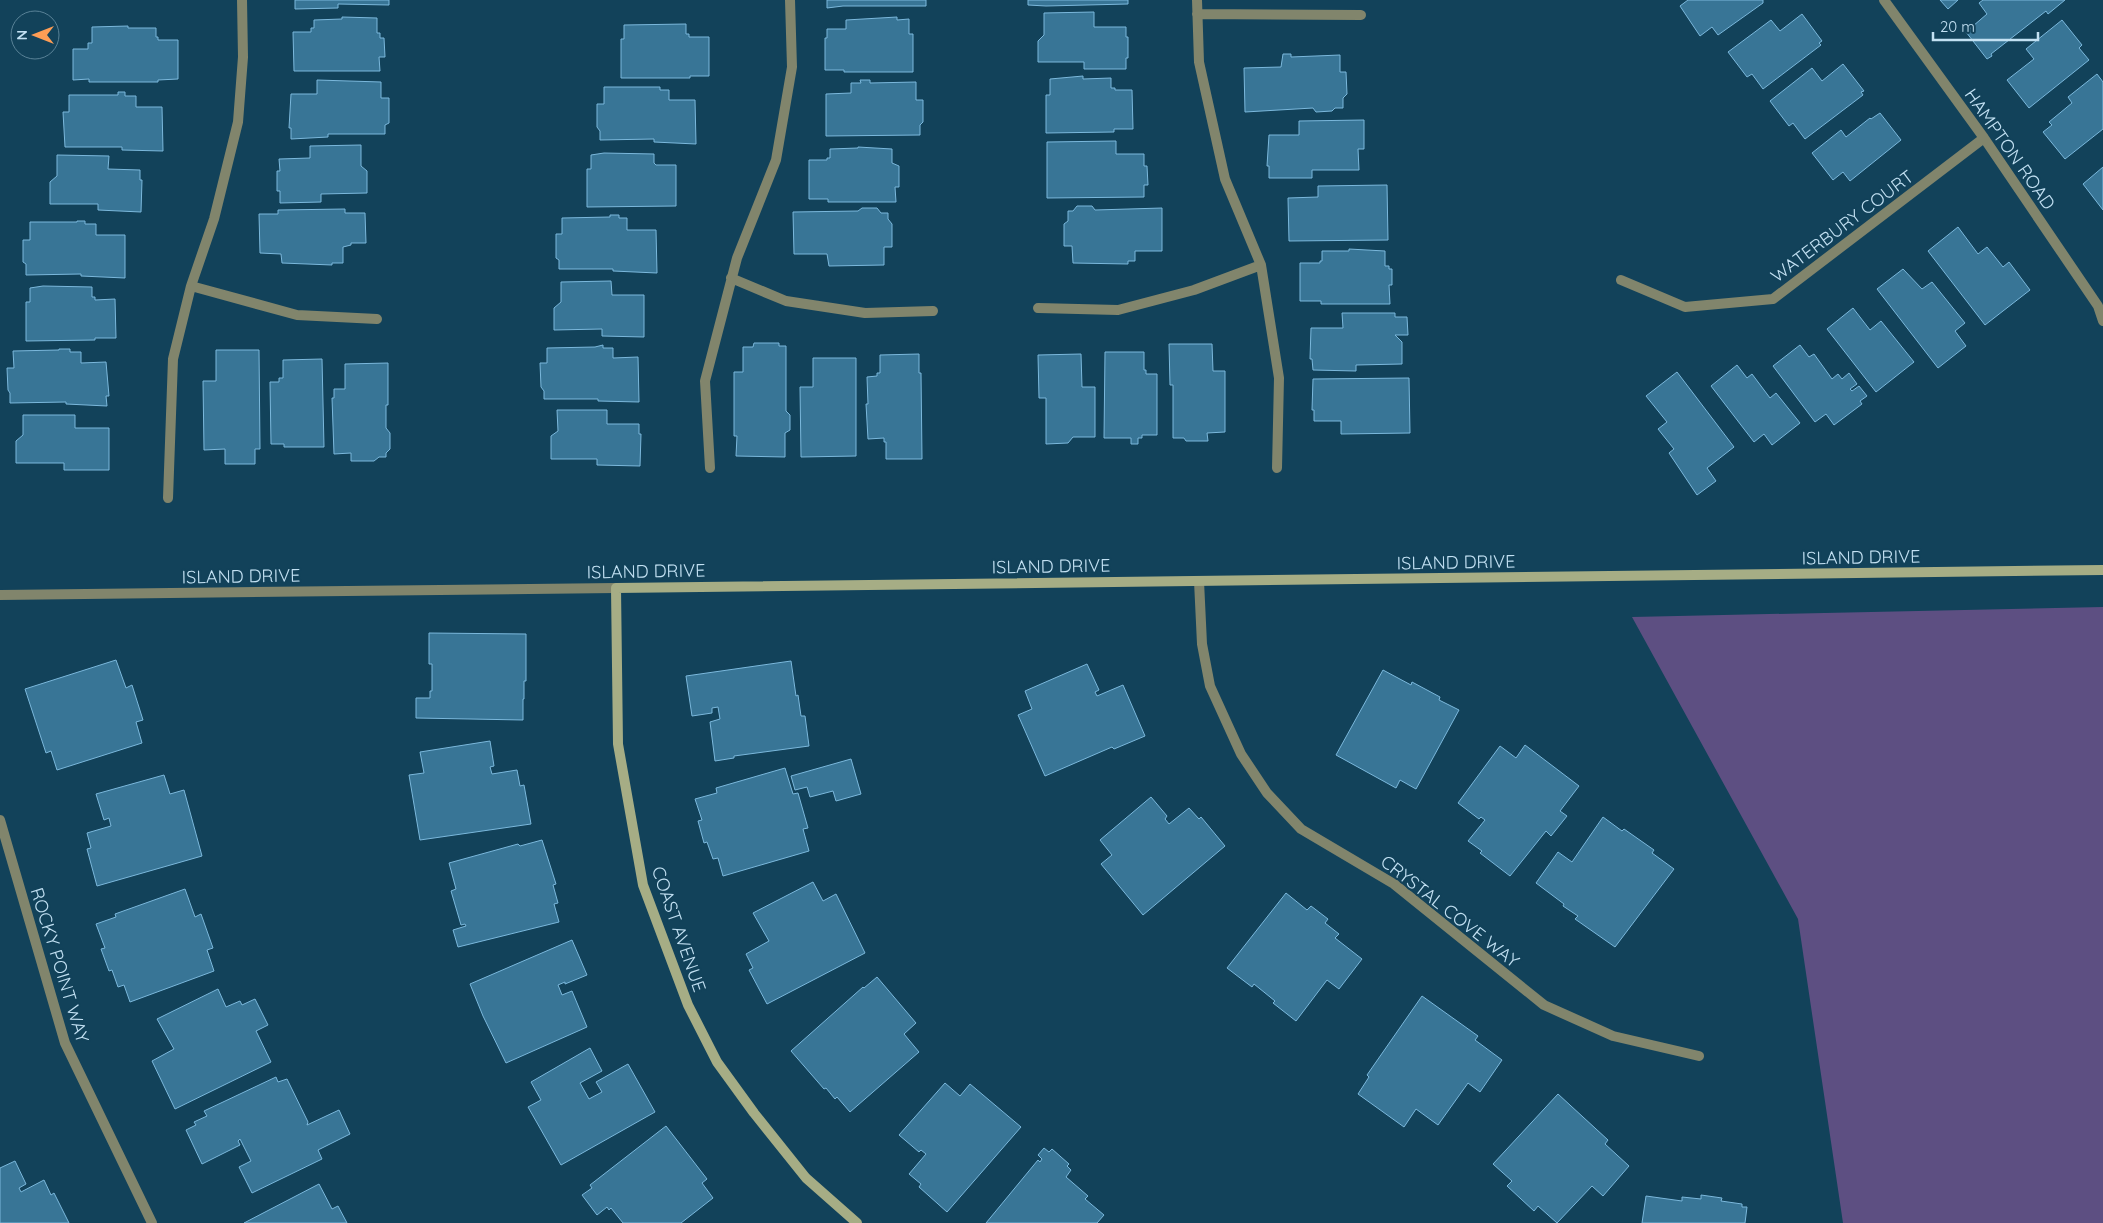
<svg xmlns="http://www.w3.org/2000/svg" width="2103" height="1223" font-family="Quicksand,sans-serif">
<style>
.green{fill:#5d4f82}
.building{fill:#387596;stroke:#7bb8dc}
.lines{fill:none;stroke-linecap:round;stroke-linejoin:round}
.street{stroke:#81856c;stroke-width:10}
.secondary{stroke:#a6ad85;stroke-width:10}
.labels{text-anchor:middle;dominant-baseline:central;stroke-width:4;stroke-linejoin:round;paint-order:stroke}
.street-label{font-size:18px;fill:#c3e1f3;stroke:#12425a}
</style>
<rect width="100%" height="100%" fill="#12425a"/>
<!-- green -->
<path class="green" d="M2103 607V1223H1843L1798 919 1632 617Z"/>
<!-- building -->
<path class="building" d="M295 0H389V5L338 4V8L295 9Z
M827 0H926V6H843L827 8Z
M1028 0H1128V4L1046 6 1028 5Z
M1688 0H1763V3L1718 35 1712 27 1700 36 1680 6Z
M1940 0H1958L1948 9Z
M1983 0H2065L2048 14 2046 11 1991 54 1992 56 1987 59 1966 32 1987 14 1979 3Z
M1094 12V27H1126V37H1128V58H1126V69H1084V62H1038V41L1044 35V13Z
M1802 14 1822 41 1819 43 1821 45 1763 89 1752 74 1747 77 1728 52 1771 20 1780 31Z
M342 17 377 18V33H380V38H384L385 57H379L380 71H294L293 32H311V28H314V20L342 19Z
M897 17V20L909 19V34H913V72H844V70H825V38H827V29H846V20Z
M2062 20 2082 45 2079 48 2089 60 2029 108 2007 80 2034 59 2026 49Z
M686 24V34H689V37H709V76H690V78H621V39H624V25Z
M128 26V28H156V37H158V40H178V79L158 80V82H89V79L73 80V49H88V43H92V27Z
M1283 54H1291V57L1340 55V72H1346L1347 94 1343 98V108H1335L1332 111 1316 112 1313 108 1245 112 1244 68 1281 67Z
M1843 64 1864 91 1861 92 1863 95 1805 139 1793 123 1789 126 1770 101 1812 68 1822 81Z
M2097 74 2103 82V129L2065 159 2043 132 2052 125 2049 122 2072 103 2068 97Z
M1083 76V79L1111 78V88H1115V90H1132L1133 129H1114V132L1046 133V95H1050V79Z
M317 80 381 82V98H389V123L385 125V134H328V137L291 139V128H289L291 94H317Z
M860 80H870V83L916 82V100H923V122L920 125V135L826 136V94L851 93V83H861Z
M604 87H660V90H669V100H695L696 144 654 142V139L600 140V131L597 127V104H604Z
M118 92H125V96H136V107H162L163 151 122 150V147H65L63 112H69V95H118Z
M1880 113 1901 140 1850 181 1843 172 1833 180 1812 153 1841 130 1846 137 1870 118 1871 119Z
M1364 120V149H1358L1359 170H1312V178H1269V166H1267L1269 135H1299V121Z
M1116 141V154H1144V166H1147L1148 185H1144V197L1047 198V142Z
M361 145V166L367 171V193L321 194V202L280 203V191H277V171H280L279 159 310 158V146Z
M858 147 892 149V163L899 166V187H895L896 202H828V199H809V160H827V158H830V149L858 148Z
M604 153 654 154V163L656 165H676V206L587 207V169H591V155Z
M57 155 109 156 108 169 140 170V180H142L141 212 98 210V204H50V182L57 176Z
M2103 167V210L2083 184Z
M1387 185 1388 240 1289 241 1288 198 1318 197V186Z
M1077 206H1092L1095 210 1162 208V251H1135V261H1128V264L1073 263 1072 246H1064V224L1068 221V211H1073Z
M862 208H877L881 213H888V219L892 224V247H884V265L829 266 827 254H794L793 212 858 211Z
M345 209V213H365L366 243H351V245L343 247V263H332V265L282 263 281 254 260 253 259 214H278V210Z
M610 215H619V218H627V230H656L657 273 613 271V269H559V260L556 258V234H562V218L610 217Z
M77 221H85V224H96V235H125V278L81 276V274L26 275V264L23 262V240H30V222H77Z
M1958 227 1978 254 1987 247 2003 267 2009 262 2030 290 1985 325 1928 251Z
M1349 249 1385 251V266H1389V269H1392V285H1389L1390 304H1321V301H1300V263H1320V261H1322V251H1349Z
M1903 269 1922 289 1932 282 1965 323 1955 331 1966 346 1938 368 1877 289Z
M611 281 612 295H644V337L602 336V329L554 330V308L561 302V282Z
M43 286 92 287V297H95V300L115 299 116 338H95V340L26 341V302H30V288Z
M1853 308 1870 330 1881 321 1914 362 1876 392 1827 329Z
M1342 313H1395V317H1407L1408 335H1395L1402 342V364L1356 365V371L1313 370 1312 359H1310L1311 328H1343Z
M754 343H779V346H786V411L790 415V430L785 433V457L736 456 737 436H734V372H743V347H753Z
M1169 344H1212L1213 371H1225V432L1207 433 1208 441H1186L1184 438H1173V385H1170Z
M603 345V348H613V358L638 357 639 402 598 401V399H544V391L541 387 540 363H547V348L595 347Z
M1800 345 1809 357 1814 354 1832 379 1838 374 1842 379 1849 373 1857 384 1850 389 1852 391 1859 386 1867 396 1860 401 1862 404 1834 425 1826 414 1815 422 1773 366Z
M59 349H70V352H81V363L106 362 109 396H106L107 406 66 404V402L10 403V393L8 390 7 368H14L13 351 59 350Z
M216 350H259L260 449H255V464H225V449L204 450 203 381H216Z
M1105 352H1144V370H1146V374H1157V435H1142V438H1138V444H1131V438H1104Z
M919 354V373H921L922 459H886V442H884V438L868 439 866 404H868L867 377 877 376V373H880V355Z
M1081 354 1082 387H1095V437H1073L1068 443 1046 444V398H1039L1038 355Z
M813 358H856V456L801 457 800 387H813Z
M322 359 324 447H284V444H271L270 382H279V378H283V360Z
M388 363V405H386V428L390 433V449L386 453V457H379L374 461H351V453L334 454 332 398H334V389H345V364Z
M1737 365 1747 378 1752 374 1770 398 1776 393 1800 423 1772 445 1764 434 1754 442 1711 386Z
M1677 372 1734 447 1707 468 1716 481 1697 495 1669 453 1674 449 1658 429 1667 422 1646 396Z
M1409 378 1410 433 1341 434V421H1314V410H1312L1313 379Z
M557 410H607V424H639V434H641L640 466 597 465V459H551V436L558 431Z
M23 415H75V428H109V470H64V463H16V441L23 435Z
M429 633 526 634V681H524V699H523V720L416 718V698H430V691H432V664H429Z
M116 660 126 688 132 685 143 720 136 722 142 743 57 770 51 751 46 753 25 689Z
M791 661 796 696 798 695 801 716H805L809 746 734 756V758L715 761 710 722 720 719 718 707 712 708V713L692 716 686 676Z
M1087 664 1099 690 1095 692 1097 696 1123 685 1145 736 1114 749 1112 747 1045 776 1018 715 1032 709 1025 691Z
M1383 670 1411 685 1412 682 1440 697 1439 700 1459 710 1416 789 1400 780 1396 788 1336 755Z
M490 741 494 766 490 767 492 774 517 770 520 786 524 785 531 824 420 840 409 775 424 773 420 752Z
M1525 745 1579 786 1560 811 1567 816 1551 836 1546 831 1510 876 1480 853 1482 851 1468 841 1485 820 1481 817 1479 819 1458 803 1500 746 1516 758Z
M851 759 861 794 836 801 833 791 810 797 807 787 795 790 791 776Z
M785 768 793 794 798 793 808 828 803 829 809 851 723 876 718 858 713 859 707 842 704 843 698 821 702 820 695 799 717 793 716 788Z
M164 775 170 794 184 790 202 856 97 886 87 849 91 848 87 833 111 826 109 818 104 820 96 794Z
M1151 797 1167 816 1165 819 1169 824 1189 808 1199 819 1201 817 1225 846 1143 915 1101 864 1112 855 1100 840Z
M1603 817 1622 831 1624 829 1654 850 1652 853 1674 869 1615 947 1575 919 1578 916 1563 906 1564 904 1536 883 1558 852 1572 862Z
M542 840 556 884 553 885 558 903 554 904 559 922 458 947 453 930 466 926 465 924 461 925 451 891 456 889 449 863 518 844 520 846Z
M813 882 823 901 836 894 865 953 767 1004 749 970 753 968 746 954 769 941 753 913Z
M185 889 195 917 201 914 213 948 207 950 214 971 130 1002 124 985 118 987 112 970 109 971 101 949 105 948 96 924 116 917 115 914Z
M1286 893 1307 910 1311 906 1328 919 1325 923 1339 934 1335 938 1362 959 1339 989 1327 980 1296 1021 1273 1003 1275 1001 1254 984 1252 987 1227 968Z
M572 940 587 975 565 984V982L558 985 562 995 572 991 587 1027 506 1063 483 1016 470 984Z
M877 977 916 1023 904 1034 919 1052 850 1112 837 1097 835 1099 826 1088 824 1089 791 1051 863 987 864 988Z
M218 989 226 1007 240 1001 242 1005 255 999 268 1025 256 1031 271 1062 175 1109 152 1061 174 1049 157 1019Z
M1422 996 1478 1036 1475 1040 1502 1060 1480 1092 1468 1083 1438 1125 1416 1109 1404 1127 1358 1094 1369 1077 1367 1075Z
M590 1048 602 1071 580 1083 589 1099 602 1092 596 1082 628 1064 655 1112 561 1165 528 1107 541 1100 531 1082Z
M276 1077 278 1082 287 1079 308 1122 307 1125 339 1110 350 1134 318 1150 322 1159 252 1193 239 1167 251 1161 240 1139 238 1141 240 1145 202 1164 186 1130 196 1125 194 1122 207 1116 204 1111Z
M945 1083 960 1096 970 1084 1021 1127 947 1212 919 1187 921 1184 909 1174 926 1154 921 1150 919 1152 899 1135Z
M1558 1094 1608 1140 1605 1144 1629 1166 1603 1196 1592 1186 1557 1223 1538 1206 1534 1211 1507 1186 1512 1181 1493 1164Z
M666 1126 707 1179 702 1183 713 1198 681 1223H623L611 1208 609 1210 607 1207 597 1215 582 1195 592 1188 590 1185Z
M1044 1148 1049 1152 1052 1149 1069 1164 1067 1166 1071 1170 1066 1177 1088 1196 1085 1199 1104 1215 1097 1223H986L1038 1160 1040 1162 1042 1159 1038 1155Z
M15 1161 26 1184 19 1188 21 1192 44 1180 51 1195 54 1193 69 1223H0V1168Z
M319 1184 332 1209 338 1206 347 1223H244Z
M1701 1195 1722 1198 1721 1201 1742 1204V1207H1747L1745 1223H1642L1646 1196 1682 1201V1197L1701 1199Z"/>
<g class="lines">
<!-- street -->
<path class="street" d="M1197 0 1199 62 1225 179 1261 265 1279 378 1277 468
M1884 0 1984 138 2098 306 2103 321
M1197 14 1361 15
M731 278 786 301 865 313 933 311
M1621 280 1685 307 1773 299 1984 138
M191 286 297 315 377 319
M1038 308 1118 310 1194 290 1261 265
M710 468 705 381 737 258 776 160 792 67 790 0
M168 498 173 359 191 286 214 219 238 122 243 57 242 0
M1199 581 1202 644 1210 686 1241 754 1267 793 1301 829 1394 884 1544 1005 1613 1036 1699 1056
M0 595 616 588
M0 820 65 1043 152 1223"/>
<!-- secondary -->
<path class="secondary" d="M857 1223 806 1178 754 1113 717 1062 688 1005 643 885 618 744 616 588 2103 570"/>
</g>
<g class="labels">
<!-- street labels -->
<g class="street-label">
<text transform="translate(2010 149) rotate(55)">HAMPTON ROAD</text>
<text transform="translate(1842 226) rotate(-37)">WATERBURY COURT</text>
<text transform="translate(1861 557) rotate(-1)">ISLAND DRIVE</text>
<text transform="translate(1456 562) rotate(-1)">ISLAND DRIVE</text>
<text transform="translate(1051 566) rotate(-1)">ISLAND DRIVE</text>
<text transform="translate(646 571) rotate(-1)">ISLAND DRIVE</text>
<text transform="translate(241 576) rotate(-1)">ISLAND DRIVE</text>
<text transform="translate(1450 911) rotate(38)">CRYSTAL COVE WAY</text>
<text transform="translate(679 929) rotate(71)">COAST AVENUE</text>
<text transform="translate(60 965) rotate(73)">ROCKY POINT WAY</text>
</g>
</g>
<!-- north arrow -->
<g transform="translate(35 35) rotate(270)"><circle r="24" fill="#12425a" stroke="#598297"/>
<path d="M0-4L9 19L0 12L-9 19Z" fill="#fd9d55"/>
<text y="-8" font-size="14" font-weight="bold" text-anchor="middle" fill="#c3e1f3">N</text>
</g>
<!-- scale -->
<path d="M1933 32v8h105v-8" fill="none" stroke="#c3e1f3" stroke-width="2.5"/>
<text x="1940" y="32" font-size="15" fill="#c3e1f3" stroke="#12425a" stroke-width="4" paint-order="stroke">20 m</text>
</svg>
